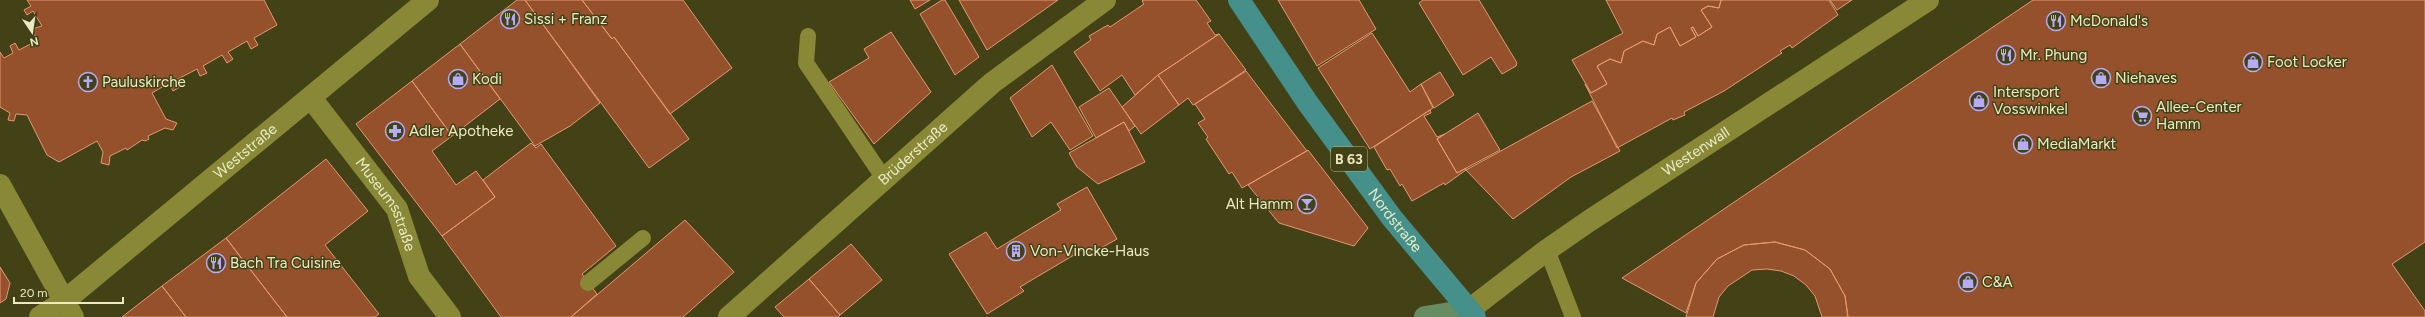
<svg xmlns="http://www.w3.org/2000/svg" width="2425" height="317" font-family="Figtree,sans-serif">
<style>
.building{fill:#95512b;stroke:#e39972}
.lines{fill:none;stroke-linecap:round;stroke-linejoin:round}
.service{stroke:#898837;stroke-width:16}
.pedestrian{stroke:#898837;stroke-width:22}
.minor{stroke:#898837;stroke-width:22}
.secondary{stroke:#678c61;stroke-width:22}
.primary{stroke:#45908a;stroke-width:22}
.labels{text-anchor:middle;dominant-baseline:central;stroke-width:3;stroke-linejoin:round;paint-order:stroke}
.shield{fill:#434217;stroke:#b8b88f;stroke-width:1}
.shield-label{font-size:14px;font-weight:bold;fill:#eaebc3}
.poi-label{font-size:15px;fill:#eaebc3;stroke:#434217;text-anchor:start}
.street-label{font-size:15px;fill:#eaebc3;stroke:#434217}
</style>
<rect width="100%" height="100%" fill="#434217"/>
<!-- building -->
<path class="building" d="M27 0H264L277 25 254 38 258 45 251 49 247 41 228 52 233 59 227 63 222 55 203 66 207 73 200 76 197 69 176 80 180 87 173 91 169 83 152 93 166 119 177 123 173 130 165 128 148 136 149 139 145 141 142 140 127 150 126 148 110 156 109 165 101 163 103 152 97 141 59 162 47 155 27 115 16 114 14 121 8 120 10 113 0 107V52L4 58 13 53 10 46 15 43 19 50 38 40 33 33 35 28 42 26 33 11 27 15 24 10 31 6Z
M517 0H525L600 103 570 126 535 146 460 44Z
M525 0H582L612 39 614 37 689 139 649 168Z
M582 0H683L732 68 670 114 614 37 612 39Z
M910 0H930L915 9Z
M942 0H945L979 57 955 75 920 14Z
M959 0H1058L987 50Z
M1143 0H1196L1211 21 1207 23 1215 35 1219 34 1158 75 1135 95 1122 75 1100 91 1074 52 1091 40 1089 36 1108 25 1110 27 1144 4 1142 1Z
M1278 0H1359L1376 29 1317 66Z
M1423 0H1479L1517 63 1516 66 1502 74 1491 57 1463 75 1419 3Z
M1606 0H1721L1719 8 1708 6 1701 10 1712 27 1698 36 1693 27 1691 28 1696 37 1680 46 1670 27 1657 34 1654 45 1643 41 1624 51 1621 63 1610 59 1597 66 1607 84 1591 93 1572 60 1623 33Z
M1721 0H1829L1838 15 1792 48 1790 45 1780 51 1782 53 1724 91 1684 112 1685 115 1673 120 1672 118 1617 148 1585 84 1591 93 1607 84 1597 66 1610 59 1621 63 1624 51 1643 41 1654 45 1657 34 1670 27 1680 46 1696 37 1691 28 1693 27 1698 36 1712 27 1701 10 1708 6 1719 8Z
M1830 0H1852L1837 10Z
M2033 0H2425V242L2392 264 2425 311V317H1848L1845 296 1830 269 1805 250 1775 242 1744 245 1717 259 1696 283 1686 313 1622 278Z
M891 32 931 92 874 144 829 82 869 58 864 49Z
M1372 33 1410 92 1421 84 1433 108 1370 149 1318 68Z
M1219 34 1246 70 1195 104 1193 105 1188 98 1179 105 1158 75Z
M460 44 500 99 452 136 412 81Z
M1052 65 1093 136 1070 150 1051 122 1032 137 1010 98Z
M1246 71 1307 151 1242 188 1232 172 1229 174 1206 139 1208 137 1198 123 1205 119 1195 104Z
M1440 72 1454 95 1434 108 1421 84Z
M1158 75 1179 105 1141 134 1122 107Z
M412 81 452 136 432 151 456 185 476 171 495 197 442 236 356 124Z
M1109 88 1135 126 1129 131 1124 122 1096 138 1079 107Z
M1592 101 1620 151 1571 177 1513 219 1466 170Z
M1430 110 1431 113 1424 116 1437 137 1445 134 1437 139 1457 173 1466 168V170L1445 185 1444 183 1412 201 1402 184 1400 186 1390 169 1387 170 1374 147Z
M1478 113 1500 150 1457 173 1437 139Z
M1124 122 1145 162 1098 184 1077 167 1069 153Z
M531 143 536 148 541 144 616 246 582 274 597 294 571 317H501L442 236 495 197 483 180Z
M1308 150 1368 228 1354 246 1279 223 1248 185Z
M326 159 368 211 325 245 379 314 375 317H287L226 238Z
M1087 187 1117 239 1087 256 1084 249 1020 287 1024 291 987 314 949 254 986 232 997 249 1061 210 1057 204Z
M685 220 734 272 683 317H571Z
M226 238 287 317H186L162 286Z
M1775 242 1805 250 1830 269 1845 296 1848 317H1822L1815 296 1806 285 1794 276 1781 271 1767 269 1752 270 1728 286 1719 297 1713 317H1686L1696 283 1717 259 1744 245Z
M851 244 882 280 840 315 809 279Z
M0 267 10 283 6 299 0 303Z
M809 279 840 315 838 317H784L775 307Z
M162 286 186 317H122Z"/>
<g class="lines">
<!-- service -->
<path class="service" d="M808 36 806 63 885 180
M1547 250 1573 317
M588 283 643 238"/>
<!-- pedestrian -->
<g class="pedestrian">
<path id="s1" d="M311 98 397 209 419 276 450 317"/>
<path d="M0 185 73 317"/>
<path id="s2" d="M40 317 63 302 428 0"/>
</g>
<!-- minor -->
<g class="minor">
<path id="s3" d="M1469 310 1547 250 1589 221 1928 0"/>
<path id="s4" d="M729 317 992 83 1105 0"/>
</g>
<!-- secondary -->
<path class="secondary" d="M1425 317 1469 310"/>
<!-- primary -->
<path class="primary" id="s5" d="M1239 0 1307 102 1392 218 1475 317"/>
</g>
<!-- icons -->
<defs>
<g id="restaurant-ring" transform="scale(1)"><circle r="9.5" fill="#434217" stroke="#b4acf9" stroke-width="1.5"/><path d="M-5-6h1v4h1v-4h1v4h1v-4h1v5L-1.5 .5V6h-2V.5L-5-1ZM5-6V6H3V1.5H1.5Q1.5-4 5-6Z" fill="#b4acf9"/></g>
<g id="shop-ring" transform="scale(1)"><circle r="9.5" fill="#434217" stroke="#b4acf9" stroke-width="1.5"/><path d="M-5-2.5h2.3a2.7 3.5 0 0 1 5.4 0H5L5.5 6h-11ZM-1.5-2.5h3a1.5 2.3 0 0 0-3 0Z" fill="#b4acf9"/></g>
<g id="church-ring" transform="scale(1)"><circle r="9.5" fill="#434217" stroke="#b4acf9" stroke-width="1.5"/><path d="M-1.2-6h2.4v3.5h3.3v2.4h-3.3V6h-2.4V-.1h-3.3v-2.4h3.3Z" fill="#b4acf9"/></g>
<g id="supermarket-ring" transform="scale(1)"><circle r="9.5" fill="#434217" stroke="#b4acf9" stroke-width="1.5"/><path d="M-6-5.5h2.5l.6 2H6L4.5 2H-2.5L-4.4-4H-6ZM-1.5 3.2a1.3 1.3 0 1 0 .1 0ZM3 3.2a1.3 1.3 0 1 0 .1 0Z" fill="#b4acf9"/></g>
<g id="pharmacy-ring" transform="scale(1)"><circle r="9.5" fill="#434217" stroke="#b4acf9" stroke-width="1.5"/><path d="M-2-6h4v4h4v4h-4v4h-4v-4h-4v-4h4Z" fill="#b4acf9"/></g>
<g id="bar-ring" transform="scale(1)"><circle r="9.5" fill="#434217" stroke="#b4acf9" stroke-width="1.5"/><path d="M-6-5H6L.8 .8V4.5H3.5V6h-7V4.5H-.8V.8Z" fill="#b4acf9"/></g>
<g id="building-ring" transform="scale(1)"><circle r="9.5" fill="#434217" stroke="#b4acf9" stroke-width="1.5"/><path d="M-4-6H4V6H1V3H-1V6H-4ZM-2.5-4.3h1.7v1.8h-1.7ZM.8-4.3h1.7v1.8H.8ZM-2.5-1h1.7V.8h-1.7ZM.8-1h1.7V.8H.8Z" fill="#b4acf9"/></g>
</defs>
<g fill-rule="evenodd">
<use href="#restaurant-ring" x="510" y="19"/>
<use href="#restaurant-ring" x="2056" y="21"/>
<use href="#restaurant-ring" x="2006" y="55"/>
<use href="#shop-ring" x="2253" y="62"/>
<use href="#shop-ring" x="2101" y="78"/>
<use href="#shop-ring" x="458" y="79"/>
<use href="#church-ring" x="88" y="82"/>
<use href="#shop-ring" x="1979" y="101"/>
<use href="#supermarket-ring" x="2142" y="116"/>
<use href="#pharmacy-ring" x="395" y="131"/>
<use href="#shop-ring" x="2023" y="144"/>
<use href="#bar-ring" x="1307" y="204"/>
<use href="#building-ring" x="1016" y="251"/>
<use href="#restaurant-ring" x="216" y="263"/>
<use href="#shop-ring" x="1968" y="282"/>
</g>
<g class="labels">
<!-- shield labels -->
<rect class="shield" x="1331" y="147" width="36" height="24" rx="3"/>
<g class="shield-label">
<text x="1349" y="159">B 63</text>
</g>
<!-- poi labels -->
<g class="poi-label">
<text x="524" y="19">Sissi + Franz</text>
<text x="2070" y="21">McDonald's</text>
<text x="2020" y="55">Mr. Phung</text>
<text x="2267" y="62">Foot Locker</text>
<text x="2115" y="78">Niehaves</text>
<text x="472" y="79">Kodi</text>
<text x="102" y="82">Pauluskirche</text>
<text x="1993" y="92">Intersport<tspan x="1993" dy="17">Vosswinkel</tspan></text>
<text x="2156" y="107">Allee-Center<tspan x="2156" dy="17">Hamm</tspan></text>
<text x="409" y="131">Adler Apotheke</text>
<text x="2037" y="144">MediaMarkt</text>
<text x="1293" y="204" text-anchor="end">Alt Hamm</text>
<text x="1030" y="251">Von-Vincke-Haus</text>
<text x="230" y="263">Bach Tra Cuisine</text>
<text x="1982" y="282">C&amp;A</text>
</g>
<!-- street labels -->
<g class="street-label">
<text stroke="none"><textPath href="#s2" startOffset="264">Weststraße</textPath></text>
<text stroke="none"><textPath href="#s3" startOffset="277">Westenwall</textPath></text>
<text stroke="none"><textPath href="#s4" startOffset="246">Brüderstraße</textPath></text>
<text stroke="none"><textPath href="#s1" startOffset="131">Museumsstraße</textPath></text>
<text stroke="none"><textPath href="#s5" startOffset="270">Nordstraße</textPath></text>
</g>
</g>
<!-- north arrow -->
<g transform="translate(32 32) rotate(167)" stroke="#434217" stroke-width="3" paint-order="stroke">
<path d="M0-3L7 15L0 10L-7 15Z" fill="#eaebc3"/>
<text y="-6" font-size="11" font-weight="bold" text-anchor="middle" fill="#eaebc3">N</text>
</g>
<!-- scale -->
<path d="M14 297v6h109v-6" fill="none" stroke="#eaebc3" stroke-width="2"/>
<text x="20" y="297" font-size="12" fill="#eaebc3" stroke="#434217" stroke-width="3" paint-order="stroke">20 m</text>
</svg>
